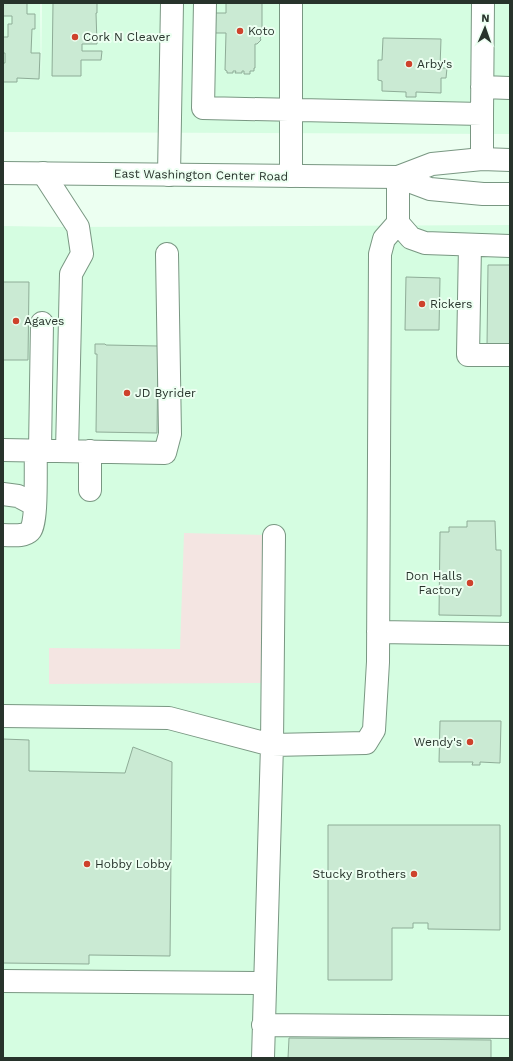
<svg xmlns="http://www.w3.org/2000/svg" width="513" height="1061" font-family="'Work Sans',sans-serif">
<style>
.built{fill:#d5fde1}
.green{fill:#f4e5e2}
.building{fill:#caead3;stroke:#8eac97}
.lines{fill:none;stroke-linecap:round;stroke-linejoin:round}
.minor-casing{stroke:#799782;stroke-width:24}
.major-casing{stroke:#799782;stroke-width:24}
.minor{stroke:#fff;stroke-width:22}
.major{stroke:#fff;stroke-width:22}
.poi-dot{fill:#ce422c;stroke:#ecfff1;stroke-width:1.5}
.labels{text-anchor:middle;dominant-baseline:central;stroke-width:4;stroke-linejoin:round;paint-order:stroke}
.poi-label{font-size:12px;fill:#27332b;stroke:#ecfff1;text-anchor:start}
.street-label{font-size:12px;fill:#27332b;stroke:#ecfff1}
</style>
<rect width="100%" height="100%" fill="#ecfff1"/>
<!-- built -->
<path class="built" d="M3 3H40L41 81 42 3H510V134L3 132Z
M510 225V1058H3V226L63 227Z"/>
<!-- green -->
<path class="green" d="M184 533 263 535 270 550 266 683 49 684V648L180 649Z"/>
<!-- building -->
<path class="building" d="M3 3H27V14H35V29H32L31 53H40L39 79 17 78V82H3V63H5V53H3V37H8V24H12V16H3Z
M53 3H97V13H96L97 44H82V51H102L101 60H81V76H52Z
M226 3H262V27L257 32 261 37 260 38 261 40 257 44H255V68H254V71H250V74H244V71H242V73H235L236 71H233V73H227V71L225 70 226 33H209L210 13H226Z
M383 38 441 39 440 68H447L446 78H441V93L416 92V97H406V92L382 91V81L378 80V60H382Z
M488 265H510V346H487Z
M406 277 440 278 439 330H405Z
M3 282H29L28 360H3Z
M95 344H105L106 345 158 346 157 433 96 432 97 354H95Z
M467 521H495L496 550H501V616L439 615 440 532H449V527H467Z
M440 721H501L500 763 480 762V765H472L473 762H439Z
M3 739 29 740V771L125 773 133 747 172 762 170 956 89 955V964L3 963Z
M328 825H500V930L428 929V923H413V928H392V980H328Z
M289 1038 491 1040V1058H288Z"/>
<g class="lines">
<!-- minor casing -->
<g class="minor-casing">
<path id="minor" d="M205 3 203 108 482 114V159
M291 3V176
M482 87 510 88
M482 114 483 3
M43 173 78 227 82 254 71 274 67 451
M169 175 172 3
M398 223 411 238 425 243 510 246
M470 245 468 355H510
M3 450 165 453 170 434 167 254
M40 450 42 323
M90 490V451
M3 494 18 496 35 505
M3 535C12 535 24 537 30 531 38 524 35 463 36 450
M378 632 510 634
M3 716 169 718 272 745 366 743 374 730 378 662 380 254 384 239 398 223V177
M3 981 264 983
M263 1025 510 1027
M263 1058 272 745 274 536"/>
</g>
<!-- major casing -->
<g class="major-casing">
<path id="major" d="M3 173 398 177 430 189 483 194H510
M398 177 432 164 482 159 510 160"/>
</g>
<!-- minor -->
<use href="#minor" class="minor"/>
<!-- major -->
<use href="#major" class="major"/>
</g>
<!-- markers -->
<g class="poi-dot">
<circle cx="240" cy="31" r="4"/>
<circle cx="75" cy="37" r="4"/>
<circle cx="409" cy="64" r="4"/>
<circle cx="422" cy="304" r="4"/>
<circle cx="16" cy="321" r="4"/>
<circle cx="127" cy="393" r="4"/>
<circle cx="470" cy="583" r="4"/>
<circle cx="470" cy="742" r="4"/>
<circle cx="87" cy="864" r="4"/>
<circle cx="414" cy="874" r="4"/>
</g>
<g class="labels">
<!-- poi labels -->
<g class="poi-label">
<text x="248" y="31">Koto</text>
<text x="83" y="37">Cork N Cleaver</text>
<text x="417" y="64">Arby's</text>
<text x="430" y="304">Rickers</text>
<text x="24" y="321">Agaves</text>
<text x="135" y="393">JD Byrider</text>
<text x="462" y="576" text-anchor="end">Don Halls<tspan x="462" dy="14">Factory</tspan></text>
<text x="462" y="742" text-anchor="end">Wendy's</text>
<text x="95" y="864">Hobby Lobby</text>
<text x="406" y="874" text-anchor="end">Stucky Brothers</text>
</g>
<!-- street labels -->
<g class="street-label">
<text transform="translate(201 175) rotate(1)">East Washington Center Road</text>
</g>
</g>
<!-- border -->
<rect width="513" height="1061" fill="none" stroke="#27332b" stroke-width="8"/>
<!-- north arrow -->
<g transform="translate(485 28) rotate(2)" stroke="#ecfff1" stroke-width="3" paint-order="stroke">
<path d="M0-3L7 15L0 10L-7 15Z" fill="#27332b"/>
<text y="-6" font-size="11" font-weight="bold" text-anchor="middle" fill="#27332b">N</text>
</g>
</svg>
